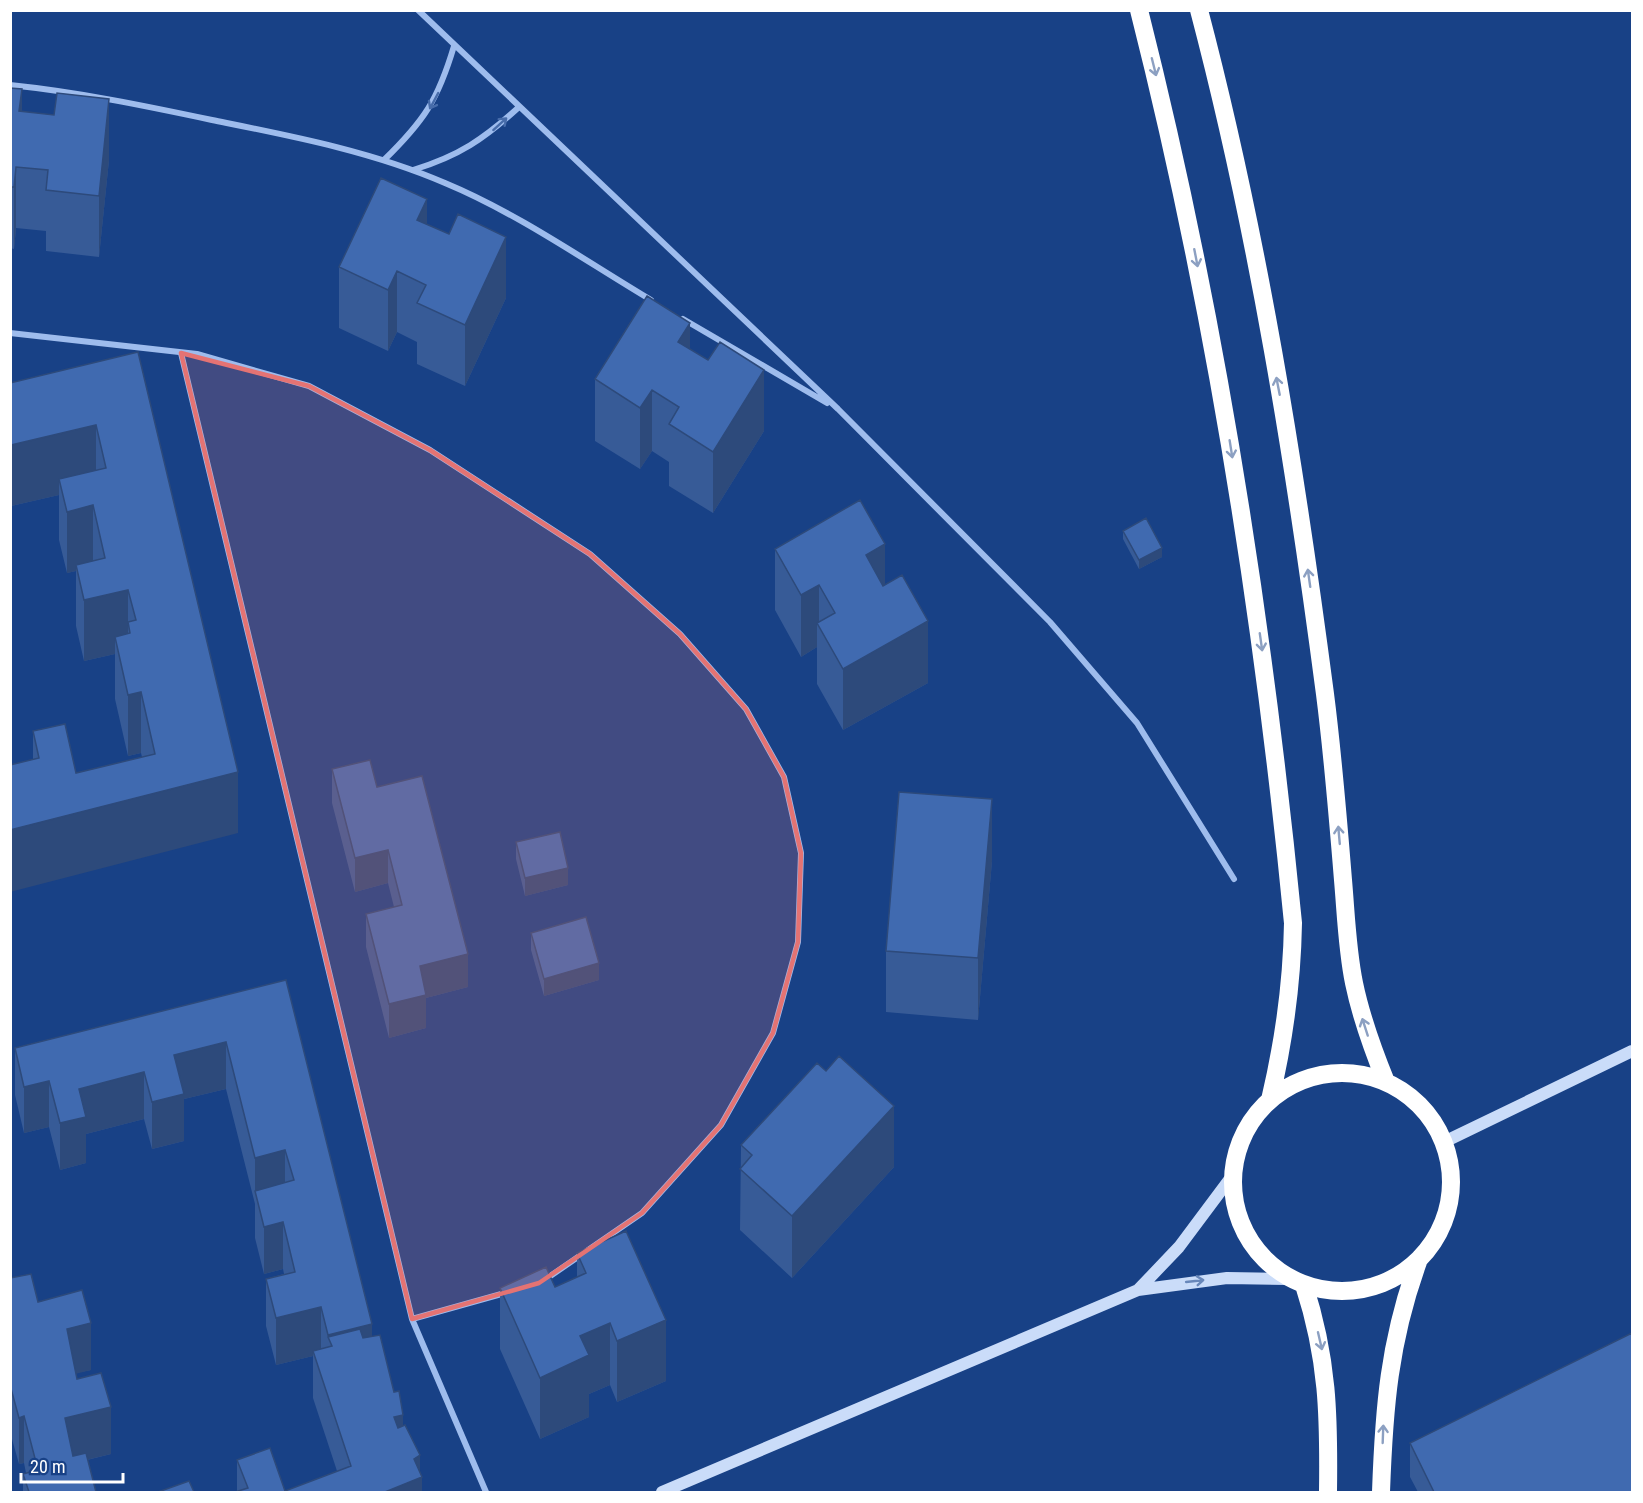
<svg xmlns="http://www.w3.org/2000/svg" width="1643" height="1503" font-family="'Roboto Condensed',sans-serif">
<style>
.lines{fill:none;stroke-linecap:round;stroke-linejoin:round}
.street{stroke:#9ebced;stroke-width:6}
.secondary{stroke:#cadcf9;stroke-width:12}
.highway{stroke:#fff;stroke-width:18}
.wall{fill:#375b97}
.shaded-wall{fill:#2d4a7b}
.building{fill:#406ab0;stroke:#2d4a7b;stroke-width:1.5}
.oneway{stroke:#8ca0c2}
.oneway2{stroke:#476caa}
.oneway3{stroke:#6887ba}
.marked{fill:#e47373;fill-opacity:0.2;stroke:#e47373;stroke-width:4.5;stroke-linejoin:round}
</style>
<rect width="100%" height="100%" fill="#184186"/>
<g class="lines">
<!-- street -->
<path class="street" d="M418 10 838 409 1050 622 1137 723 1234 879
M10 85C78 92 146 106 212 120 291 136 371 151 445 183 517 213 584 260 651 300
M384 160C424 121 438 100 454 46
M413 170C459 156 484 139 519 107
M683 319 827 403
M10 333 197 354 309 386 430 450 590 554 680 634 746 709 784 777 801 853 798 942 773 1033 721 1125 642 1213 543 1281
M181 353 412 1319 486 1492
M412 1319 505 1293"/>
<!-- secondary -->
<path class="secondary" d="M1444 1142 1632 1051
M1138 1290 1179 1247 1232 1176
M662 1492 1138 1290 1227 1278 1287 1279"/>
<!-- highway -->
<path class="highway" d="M1139 10C1215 310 1263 616 1293 923 1292 984 1284 1041 1270 1100
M1199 10C1258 234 1295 465 1325 694 1333 756 1338 818 1343 880 1346 914 1347 949 1354 983 1361 1017 1373 1050 1386 1082
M1233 1182a109 109 0 1 1 218 0a109 109 0 1 1-218 0Z
M1304 1285C1328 1359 1329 1416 1328 1492
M1381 1492C1384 1408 1389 1342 1418 1262"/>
</g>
<!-- wall -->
<path class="wall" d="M10 88 22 111 109 160 99 257 46 251V231L16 228 14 249 10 248Z
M427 224 506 298 465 386 417 364V342L397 332 388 351 339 328V267Z
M690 349 764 431 713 513 669 486V462L652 451 640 469 595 441V379Z
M138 352 238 833 33 760V731L76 773 142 757 141 753 128 756 115 699V654L84 661 76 626V571L67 573 59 540V495L11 506 10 502V383Z
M1123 531 1162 557 1139 569 1123 539Z
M775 549 885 585 928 683 843 730 817 684V647L801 657 775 610Z
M332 769 377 787 468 987 426 998V1028L389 1038 366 947V914L394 907 388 883 355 892 332 803Z
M516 842 568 885 525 896 516 859Z
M992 861 978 1020 886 1012V951Z
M531 933 599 980 544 996 531 950Z
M286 980 372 1336 394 1392 403 1426 420 1473 422 1492H237V1460L285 1491 337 1471 313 1398V1356L276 1365 266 1326V1279L284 1274 283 1269 264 1274 255 1238V1204L226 1089 184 1099V1141L152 1149 144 1119 86 1134V1163L60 1170 49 1127 24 1133 15 1095V1048Z
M826 1071 894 1167 792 1278 740 1230 741 1145Z
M577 1253 666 1381 617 1402 610 1385 589 1394V1417L540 1439 500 1349V1288L555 1287 577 1277Z
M10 1278 38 1302 91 1370 75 1373 77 1379 111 1454 87 1460 96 1492H23V1474L26 1473 24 1463 19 1464 10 1432Z
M1410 1443 1632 1492H1418L1410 1477Z"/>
<!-- shaded-wall -->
<path class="shaded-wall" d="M22 89V150L19 111Z
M109 99V160L99 257V196Z
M16 167V228L14 249V187Z
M427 199V261L417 281V220Z
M506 237V298L465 386V325Z
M397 271V332L388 351V290Z
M690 323V384L678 342Z
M764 370V431L713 513V452Z
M652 390V451L640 469V408Z
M96 425V486L59 479V495L11 506V445Z
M93 505V567L76 565V571L67 573V512Z
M885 544V606L866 555Z
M1162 548V557L1139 569V560Z
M819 585V626L817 623V647L801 657V595Z
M128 590V651L115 637V654L84 661V600Z
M928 621V683L843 730V669Z
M141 692V753L128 756V695Z
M238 772V833L10 892V830Z
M992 799V861L978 1020V958Z
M388 850V883L355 892V858Z
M568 868V885L525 896V878Z
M468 954V987L426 998V1028L389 1038V1004L420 966Z
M599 963V980L544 996V979Z
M226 1042V1089L184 1099V1141L152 1149V1102L174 1055Z
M144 1072V1119L86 1134V1163L60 1170V1123L79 1089Z
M49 1081V1127L24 1133V1087Z
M894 1106V1167L792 1278V1216Z
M285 1150V1197L255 1191V1205V1158Z
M283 1222V1269L264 1274V1227Z
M321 1307V1354L313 1351V1356L276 1365V1318Z
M666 1320V1381L617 1402V1341Z
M91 1323V1370L67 1376V1329Z
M610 1323V1385L589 1394V1417L540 1439V1378L580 1336Z
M372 1324V1371L328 1337V1382V1335Z
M111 1407V1454L65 1465V1418Z
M403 1415V1461L394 1417Z
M24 1416V1463L19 1464V1418Z
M420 1455V1478L422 1477V1492H385L414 1459Z"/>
<!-- building -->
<path class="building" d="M10 88 22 89 19 111 54 115 57 93 109 99 99 196 46 190 48 170 16 167 14 187H10Z
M381 178 427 199 417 220 449 234 458 214 506 237 465 325 417 303 426 285 397 271 388 290 339 267Z
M647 296 690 323 678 342 708 360 720 342 764 370 713 452 669 424 679 407 652 390 640 408 595 379Z
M138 352 238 772 10 830V765L39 758 33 731 65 724 76 773 155 754 141 692 128 695 115 637 130 633 128 622 136 620 128 590 84 600 76 565 105 558 93 505 67 512 59 479 106 468 96 425 11 445 10 441V383Z
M860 500 885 544 866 555 883 586 902 575 928 621 843 669 817 623 835 613 819 585 801 595 775 549Z
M1146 518 1162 548 1139 560 1123 531Z
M370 760 377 787 422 776 468 954 420 966 426 995 389 1004 366 914 402 905 388 850 355 858 332 769Z
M899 792 992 799 978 958 886 951Z
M560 832 568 868 525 878 516 842Z
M586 917 599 963 544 979 531 933Z
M286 980 372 1324 328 1335 321 1307 276 1318 266 1279 295 1272 283 1222 264 1227 255 1191 294 1180 285 1150 255 1158 226 1042 174 1055 184 1094 152 1102 144 1072 79 1089 86 1117 60 1123 49 1081 24 1087 15 1048Z
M839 1056 894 1106 792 1216 740 1169 752 1155 741 1145 817 1063 826 1071Z
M626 1231 666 1320 617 1341 610 1323 580 1336 589 1355 540 1378 500 1288 546 1267 555 1287 586 1273 577 1253Z
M31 1274 38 1302 82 1290 91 1323 67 1329 77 1379 101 1373 111 1407 65 1418 73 1456 86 1453 96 1492H29L23 1474 38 1470 24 1416 19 1418 10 1385V1278Z
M360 1329 363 1338 380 1335 394 1392 399 1391 403 1415 394 1417 398 1428 405 1425 420 1455 414 1459 422 1477 385 1492H235L248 1488 237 1460 270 1448 285 1491 351 1466 313 1351 332 1346 328 1337Z
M1632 1333V1492H1434L1410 1443Z
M189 1481 194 1492H158Z"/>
<!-- one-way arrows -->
<defs><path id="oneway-shaft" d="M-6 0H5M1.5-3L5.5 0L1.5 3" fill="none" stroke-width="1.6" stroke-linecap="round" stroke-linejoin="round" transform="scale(1.5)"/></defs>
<g class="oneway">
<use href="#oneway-shaft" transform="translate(1154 67) rotate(76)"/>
<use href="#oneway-shaft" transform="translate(1196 258) rotate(79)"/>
<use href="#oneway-shaft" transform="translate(1278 386) rotate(-101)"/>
<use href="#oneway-shaft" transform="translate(1231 449) rotate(81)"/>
<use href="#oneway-shaft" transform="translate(1309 578) rotate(-98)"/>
<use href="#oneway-shaft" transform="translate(1261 642) rotate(82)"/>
<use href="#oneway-shaft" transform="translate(1339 835) rotate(-95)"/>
<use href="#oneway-shaft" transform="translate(1365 1027) rotate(-108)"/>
<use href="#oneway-shaft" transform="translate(1320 1341) rotate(77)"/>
<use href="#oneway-shaft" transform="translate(1383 1434) rotate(-88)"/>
</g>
<g class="oneway2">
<use href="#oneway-shaft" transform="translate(434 101) rotate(118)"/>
<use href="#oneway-shaft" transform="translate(500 124) rotate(-42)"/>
</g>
<use class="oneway3" href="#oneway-shaft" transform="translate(1195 1281) rotate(-6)"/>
<!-- marked area -->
<path class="marked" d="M181 353 309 386 430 450 590 554 680 634 746 709 784 777 801 853 798 942 773 1033 721 1125 642 1213 539 1283 412 1319Z"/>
<!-- border -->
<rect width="1643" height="1503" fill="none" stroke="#ffffff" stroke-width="24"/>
<!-- scale -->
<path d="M21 1473v9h102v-9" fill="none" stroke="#ffffff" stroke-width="3"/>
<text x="30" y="1473" font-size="18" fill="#ffffff" stroke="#184186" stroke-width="4.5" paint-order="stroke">20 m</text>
</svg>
